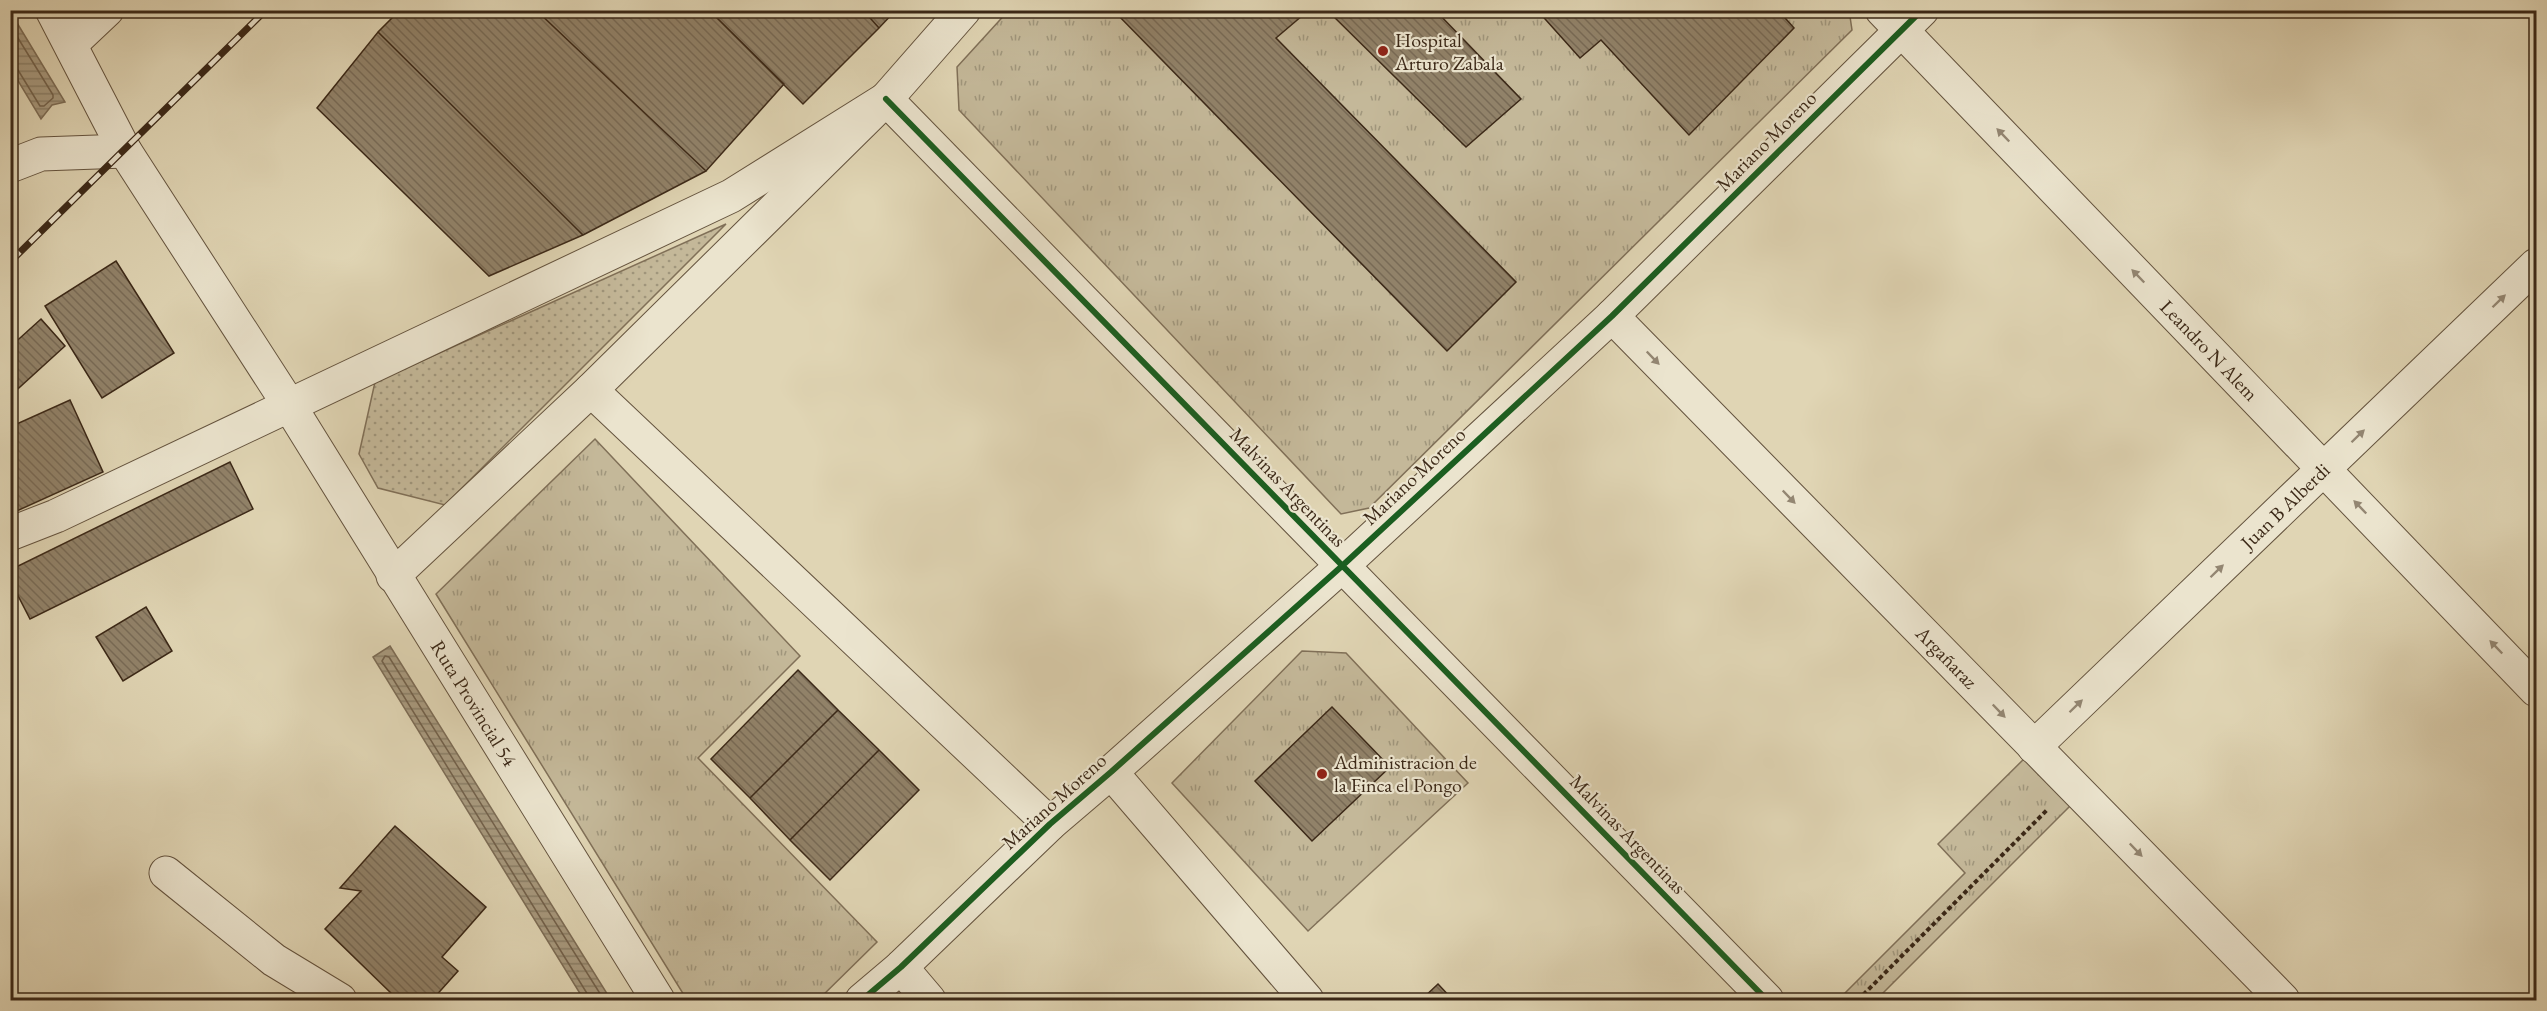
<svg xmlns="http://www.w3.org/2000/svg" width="2547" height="1011" font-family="'EB Garamond',serif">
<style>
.grass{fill:url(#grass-dots);stroke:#807058;stroke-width:1.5}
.park{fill:url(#park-tufts);stroke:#807058;stroke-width:1.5}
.water{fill:url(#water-rules);stroke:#7c6c55;stroke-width:1.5}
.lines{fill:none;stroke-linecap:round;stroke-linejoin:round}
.shore{stroke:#72614b;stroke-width:1.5}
.building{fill:url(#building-back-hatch);stroke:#3b2817;stroke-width:1.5}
.minor-casing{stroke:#64533e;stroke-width:35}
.path{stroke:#3b2817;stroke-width:4;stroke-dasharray:4.5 3;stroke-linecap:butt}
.minor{stroke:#ebe4ce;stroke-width:33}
.rail-casing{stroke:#3b2817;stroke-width:7}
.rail{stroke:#ebe4ce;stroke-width:4.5;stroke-dasharray:14;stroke-linecap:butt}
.cycleway-casing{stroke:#ebe4ce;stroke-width:10}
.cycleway{stroke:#1b5e20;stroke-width:6}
.oneway{fill:#938672}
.poi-dot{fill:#8f2418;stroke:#ebe4ce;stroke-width:2}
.labels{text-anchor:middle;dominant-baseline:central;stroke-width:4.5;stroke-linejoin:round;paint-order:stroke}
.poi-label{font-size:20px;fill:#3b2817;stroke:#ebe4ce;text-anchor:start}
.street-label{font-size:20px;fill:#3b2817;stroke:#ebe4ce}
</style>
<defs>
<pattern id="grass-dots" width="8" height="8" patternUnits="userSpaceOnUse" patternTransform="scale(1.5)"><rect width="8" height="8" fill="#c4b899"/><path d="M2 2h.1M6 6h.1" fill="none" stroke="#a0967c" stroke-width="1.8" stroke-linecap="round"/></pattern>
<pattern id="park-tufts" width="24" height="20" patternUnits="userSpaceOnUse" patternTransform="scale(1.5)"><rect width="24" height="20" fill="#c4b899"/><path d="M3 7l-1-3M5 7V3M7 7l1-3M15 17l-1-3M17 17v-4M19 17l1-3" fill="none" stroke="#a0967c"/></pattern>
<pattern id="water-rules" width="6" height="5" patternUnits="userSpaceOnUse" patternTransform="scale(1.5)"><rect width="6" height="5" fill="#a89a7f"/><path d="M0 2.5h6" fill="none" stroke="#8a7e67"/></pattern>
<pattern id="building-back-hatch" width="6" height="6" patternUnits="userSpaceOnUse" patternTransform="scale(1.5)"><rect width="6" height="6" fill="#918269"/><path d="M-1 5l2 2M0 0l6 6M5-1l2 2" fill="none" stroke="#786a55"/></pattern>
</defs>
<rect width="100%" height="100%" fill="#e0d5b4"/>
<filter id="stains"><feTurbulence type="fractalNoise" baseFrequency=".00333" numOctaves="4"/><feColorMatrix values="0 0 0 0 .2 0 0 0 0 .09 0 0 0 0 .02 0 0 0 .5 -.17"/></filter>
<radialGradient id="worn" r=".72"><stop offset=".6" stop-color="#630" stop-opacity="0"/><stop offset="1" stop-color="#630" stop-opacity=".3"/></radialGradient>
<!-- grass -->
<path class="grass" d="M726 224 445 505 378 488 359 454 375 382Z"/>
<!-- park -->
<path class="park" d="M1009 10H1849L1852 30 1369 508 1341 514 959 110 957 67Z
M595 439 800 656 698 758 877 942 818 1000H687L436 594Z
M1302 651 1346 653 1468 783 1308 931 1172 783Z
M2035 748 2081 795 1876 1000H1838L1965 873 1938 844Z"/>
<!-- water -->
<path class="water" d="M11 13 65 102 52 105 41 119 11 69Z
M390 646 611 1000H584L373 657Z"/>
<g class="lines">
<!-- shore -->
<path class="shore" d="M10 25 53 95V98L44 106H40L18 70 10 67
M589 1000 588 995 382 661 385 656 389 657 604 1000"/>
</g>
<!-- building -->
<path class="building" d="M400 10H536L706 171 583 235 378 32Z
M536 10H709L784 84 706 171Z
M709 10H863L879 28 803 104Z
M863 10H896L879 28Z
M1309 10 1276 38 1516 282 1447 351 1114 11Z
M1327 10H1435L1521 99 1466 147Z
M1537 10H1778L1794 28 1689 135 1601 40 1580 58Z
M378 32 583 235 489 276 317 108Z
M116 261 174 353 102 398 45 306Z
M41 319 65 346 10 396V347Z
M70 400 103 472 10 514V427Z
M230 462 253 509 30 619 10 580V570Z
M146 607 172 651 123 681 96 637Z
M798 670 838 710 750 798 711 759Z
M1332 707 1390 767 1312 841 1255 781Z
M838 710 879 750 790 840 750 798Z
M879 750 919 790 830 880 790 840Z
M395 826 486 907 442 957 458 971 433 999 392 994 325 929 361 891 340 888Z
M1438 984 1453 1000H1421Z"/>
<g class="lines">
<!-- minor casing -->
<g class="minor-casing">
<g id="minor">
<path id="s1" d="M52 10 125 151 289 405 658 1000"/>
<path id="s2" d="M1882 10 2536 690"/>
<path d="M71 44 107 10"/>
<path d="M886 99 1767 1000"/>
<path d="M10 166 41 154 125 151"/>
<path id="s3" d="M1612 316 2283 1000"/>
<path d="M591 390 1050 824"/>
<path d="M10 534 56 516 731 196 886 99"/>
<path d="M393 576 591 390 886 99 964 10"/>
<path id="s4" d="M2034 747 2536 265"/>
<path d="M1111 772 1307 1000"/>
<path d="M166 873 274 960 340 1000"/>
<path d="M901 967 929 1000"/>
<path d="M862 1000 901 967 1050 824 1111 772 1342 566 1612 316 1922 10"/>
</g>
</g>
<!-- path -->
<path class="path" d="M1858 1000 2048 809"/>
<!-- minor -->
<use href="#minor" class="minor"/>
<!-- rail casing -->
<g class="rail-casing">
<path id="rail" d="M10 262 266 10"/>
</g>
<!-- rail -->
<use href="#rail" class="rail"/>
<!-- cycleway casing -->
<g class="cycleway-casing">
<path id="cycleway" d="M886 99 1767 1000
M862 1000 901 967 1050 824 1111 772 1342 566 1612 316 1922 10"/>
</g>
<!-- cycleway -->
<use href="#cycleway" class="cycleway"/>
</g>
<!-- one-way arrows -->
<defs><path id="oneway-solid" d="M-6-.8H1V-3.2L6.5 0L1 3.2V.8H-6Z" transform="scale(1.5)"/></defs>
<g class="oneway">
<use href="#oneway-solid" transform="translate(2003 135) rotate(-134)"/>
<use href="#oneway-solid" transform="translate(2138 276) rotate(-134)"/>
<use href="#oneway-solid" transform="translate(2499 301) rotate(-44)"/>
<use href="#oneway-solid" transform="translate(1653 358) rotate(46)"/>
<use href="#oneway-solid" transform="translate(2358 436) rotate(-44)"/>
<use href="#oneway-solid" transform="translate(1789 497) rotate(46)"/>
<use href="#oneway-solid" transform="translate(2360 507) rotate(-134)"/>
<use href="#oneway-solid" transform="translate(2217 571) rotate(-44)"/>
<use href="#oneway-solid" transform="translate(2496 647) rotate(-134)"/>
<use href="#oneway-solid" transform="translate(2076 706) rotate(-44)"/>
<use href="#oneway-solid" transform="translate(1999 711) rotate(46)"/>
<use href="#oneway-solid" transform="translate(2136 850) rotate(46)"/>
</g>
<!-- markers -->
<g class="poi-dot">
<circle cx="1383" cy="51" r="6"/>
<circle cx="1322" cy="774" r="6"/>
</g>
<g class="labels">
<!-- poi labels -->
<g class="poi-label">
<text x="1395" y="40">Hospital<tspan x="1395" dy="23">Arturo Zabala</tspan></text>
<text x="1334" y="762">Administracion de<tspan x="1334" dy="23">la Finca el Pongo</tspan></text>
</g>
<!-- street labels -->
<g class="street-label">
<text transform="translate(1766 141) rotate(-45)">Mariano Moreno</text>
<text stroke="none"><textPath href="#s2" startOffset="472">Leandro N Alem</textPath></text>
<text transform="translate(1414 476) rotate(-43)">Mariano Moreno</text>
<text transform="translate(1288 487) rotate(46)">Malvinas Argentinas</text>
<text stroke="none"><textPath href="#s4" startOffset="348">Juan B Alberdi</textPath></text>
<text stroke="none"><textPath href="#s3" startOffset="478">Argañaraz</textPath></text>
<text stroke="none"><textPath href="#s1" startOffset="812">Ruta Provincial 54</textPath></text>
<text transform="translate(1054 801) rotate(-42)">Mariano Moreno</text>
<text transform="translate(1628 834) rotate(46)">Malvinas Argentinas</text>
</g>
</g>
<!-- margin -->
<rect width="2547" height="1011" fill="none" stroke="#e0d5b4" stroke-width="36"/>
<rect x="12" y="12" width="2523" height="987" fill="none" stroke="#3b2817" stroke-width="3"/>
<rect x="18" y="18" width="2511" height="975" fill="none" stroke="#3b2817" stroke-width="1.5"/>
<rect width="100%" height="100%" filter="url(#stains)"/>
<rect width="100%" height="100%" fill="url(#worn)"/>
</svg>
